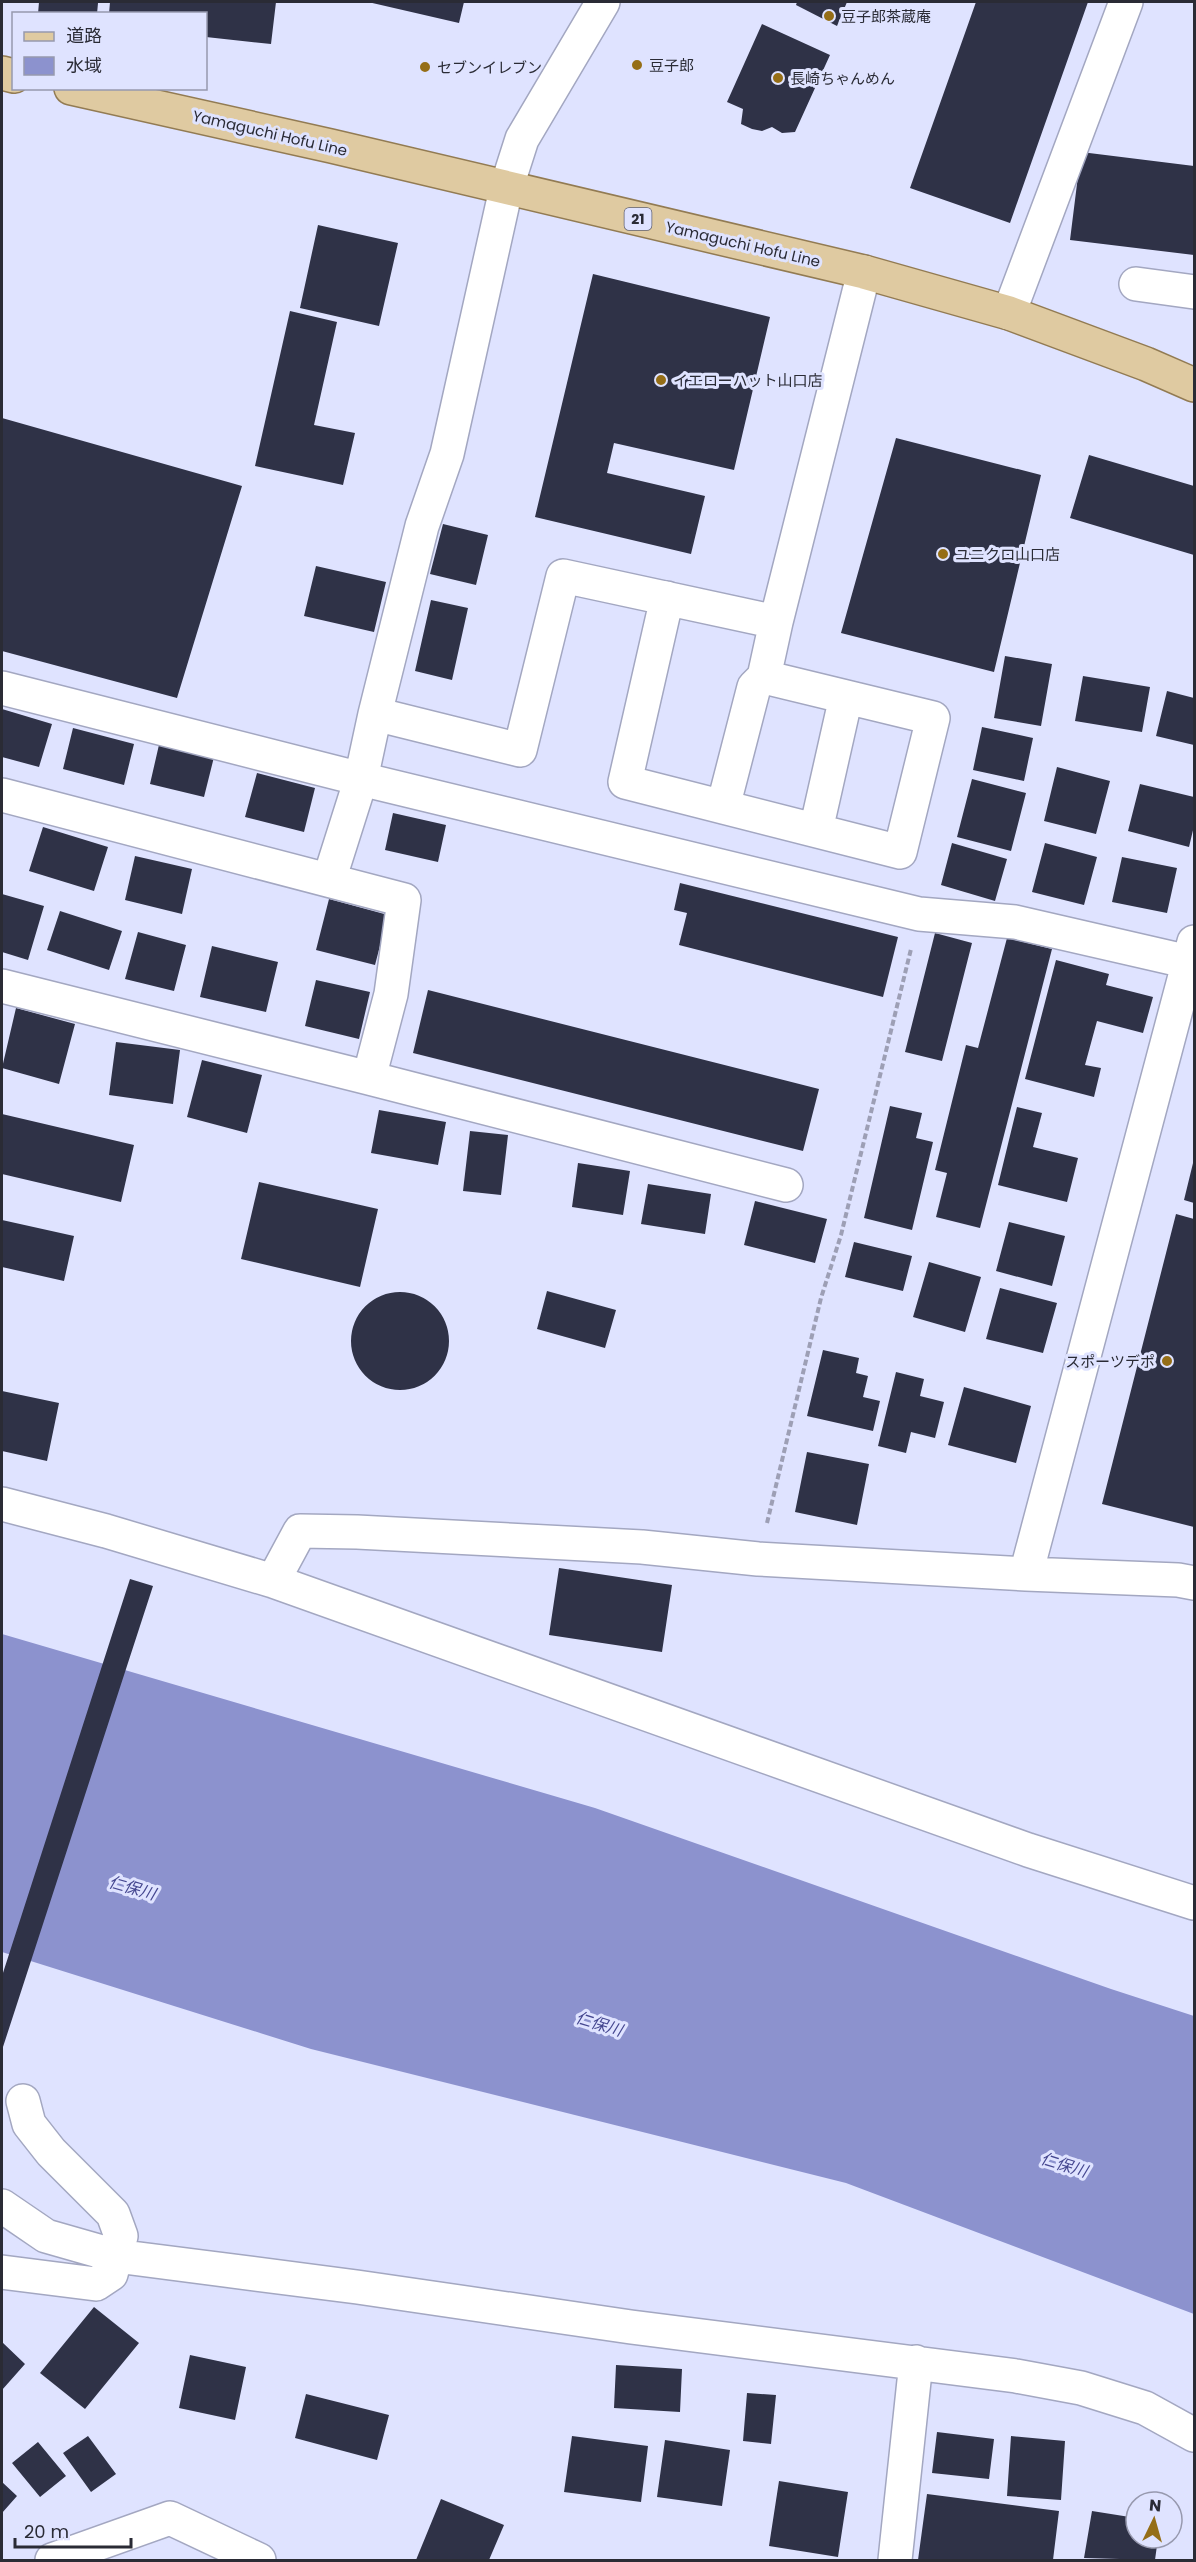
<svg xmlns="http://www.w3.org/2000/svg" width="1196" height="2562" font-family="Poppins,'Noto Sans JP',sans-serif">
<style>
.water{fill:#8c92ce}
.building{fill:#2f3247}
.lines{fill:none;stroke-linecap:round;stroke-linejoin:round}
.minor-casing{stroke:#a3a7c1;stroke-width:36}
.major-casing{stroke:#927b53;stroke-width:36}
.path{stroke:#9d9fb5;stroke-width:4;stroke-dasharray:6 3;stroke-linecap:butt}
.minor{stroke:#fff;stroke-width:33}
.major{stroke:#dfcaa1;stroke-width:33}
.poi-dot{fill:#956e17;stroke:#dfe3ff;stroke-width:2}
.labels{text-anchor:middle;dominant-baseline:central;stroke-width:6;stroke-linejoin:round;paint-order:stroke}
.shield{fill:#dfe3ff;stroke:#606272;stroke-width:1.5}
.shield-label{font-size:14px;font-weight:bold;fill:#2a2b35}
.poi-label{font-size:15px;fill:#2a2b35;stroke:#dfe3ff;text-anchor:start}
.street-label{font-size:15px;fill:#2a2b35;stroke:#dfe3ff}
.water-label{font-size:16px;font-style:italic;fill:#454790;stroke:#dfe3ff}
</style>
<rect width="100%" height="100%" fill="#dfe3ff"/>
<!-- water -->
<path class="water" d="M2 1634 595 1808 1111 1989 1194 2016V2314L846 2183 311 2049 2 1952Z"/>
<!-- building -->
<path class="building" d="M39 2 98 3 97 14H38Z
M110 2H276L271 44 206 37V14H109Z
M368 2H464L459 23Z
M797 2H847L837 26 796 5Z
M976 2H1088L1010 223 910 188Z
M762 24 830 55 795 132 782 133 772 127 762 131 752 129 741 124 743 109 727 102Z
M1081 152 1194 166V255L1070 240Z
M318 225 398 243 379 326 300 308Z
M593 274 770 317 734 470 614 443 607 473 705 496 691 554 535 517Z
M290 311 337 322 314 425 355 433 343 485 255 466Z
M2 418 242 486 177 698 2 651Z
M896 438 1041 475 994 672 841 633Z
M1089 455 1194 486V555L1070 518Z
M443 524 488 535 476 585 430 574Z
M316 566 386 582 374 632 304 616Z
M431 600 468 608 452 680 415 671Z
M1005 656 1052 664 1041 726 994 718Z
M1083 676 1150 687 1142 732 1075 721Z
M1167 691 1194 698V745L1156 736Z
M2 709 52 724 39 767 2 757Z
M982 727 1033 738 1024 781 973 770Z
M73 728 134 744 124 785 63 769Z
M161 736 216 749 204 797 150 784Z
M1057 767 1110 781 1096 834 1044 821Z
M257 773 315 788 304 832 245 817Z
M972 779 1026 793 1011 851 957 837Z
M1140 784 1194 797V826L1189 847 1128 831Z
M393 813 446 825 438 862 385 850Z
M43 827 108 847 94 891 29 871Z
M952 843 1007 859 995 901 941 885Z
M1045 843 1097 857 1084 905 1032 892Z
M135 856 192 869 182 914 125 900Z
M1122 857 1177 868 1167 913 1112 902Z
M680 883 898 937 883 997 679 945 687 913 674 910Z
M2 894 44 906 28 960 2 952Z
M329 899 388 915 375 965 316 950Z
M60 911 122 931 109 970 47 950Z
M138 932 186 945 174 991 125 979Z
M935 933 972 943 942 1061 905 1052Z
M1007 938 1052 949 980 1228 936 1217 947 1173 935 1170 966 1045 978 1048Z
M212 946 278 962 266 1012 200 997Z
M1056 960 1109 974 1106 985 1153 997 1143 1033 1097 1021 1085 1065 1101 1068 1094 1097 1025 1079Z
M316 980 370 992 359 1039 305 1026Z
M428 990 819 1089 803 1151 413 1053Z
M16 1008 75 1024 59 1084 2 1068Z
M116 1042 180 1050 173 1104 109 1095Z
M202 1060 262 1075 247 1133 187 1117Z
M890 1106 922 1113 916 1138 933 1142 912 1230 864 1218Z
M1017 1107 1042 1113 1033 1147 1078 1158 1067 1202 998 1185Z
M379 1110 446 1122 438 1165 371 1153Z
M2 1114 134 1145 121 1202 2 1174Z
M470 1131 508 1135 501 1195 463 1191Z
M1194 1159V1203L1184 1200Z
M578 1163 630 1171 623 1215 572 1207Z
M259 1182 378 1209 360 1287 241 1259Z
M648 1184 711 1194 705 1234 641 1224Z
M755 1201 827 1219 815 1263 744 1245Z
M1176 1214 1194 1219V1527L1102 1504Z
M2 1220 74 1236 64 1281 2 1267Z
M1009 1222 1065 1236 1052 1286 996 1271Z
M854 1242 912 1256 903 1291 845 1277Z
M929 1262 981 1277 965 1332 913 1317Z
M1000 1288 1057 1303 1043 1353 986 1339Z
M547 1291 616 1310 605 1348 537 1329Z
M351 1341a49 49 0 1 1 98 0a49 49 0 1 1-98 0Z
M823 1350 859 1358 856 1373 868 1376 863 1397 880 1401 873 1431 807 1416Z
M896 1372 924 1379 920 1396 944 1402 935 1438 911 1432 906 1453 878 1446Z
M964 1387 1031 1406 1016 1463 948 1445Z
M2 1391 59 1403 47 1461 2 1451Z
M807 1452 869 1464 857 1525 795 1512Z
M559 1568 672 1585 662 1652 549 1635Z
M130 1579 153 1586 2 2050V1976Z
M94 2307 139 2343 85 2409 40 2373Z
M2 2342 25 2364 2 2390Z
M190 2355 246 2367 235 2420 179 2408Z
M616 2365 682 2369 680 2412 614 2408Z
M747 2393 776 2395 771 2444 743 2441Z
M306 2394 389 2415 377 2460 295 2438Z
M937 2432 994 2439 989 2479 932 2473Z
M88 2436 116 2474 91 2492 63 2453Z
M572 2436 648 2446 641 2502 564 2492Z
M1011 2436 1065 2441 1061 2500 1007 2496Z
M665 2440 730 2450 722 2506 657 2497Z
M38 2442 66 2476 40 2497 12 2463Z
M779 2481 848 2492 838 2557 769 2546Z
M2 2482 17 2496 2 2513Z
M927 2494 1059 2511 1053 2560H918Z
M441 2499 504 2525 489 2560H416Z
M1092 2511 1136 2518V2538H1158L1155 2560 1084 2558Z"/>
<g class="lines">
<!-- minor casing -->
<g class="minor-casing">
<path id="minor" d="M1136 284 1194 292
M1009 313 1126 2
M667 598 625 782 900 852 933 718 764 677 776 622
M2 688 361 779 919 914 1015 922 1189 962
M375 714 520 750 563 576 776 622 864 272
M2 795 404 900 391 994 369 1078 2 986
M723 807 754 687 764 677
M816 830 846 697
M329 880 361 779 375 714 422 526 447 454 506 189 522 139 603 2
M369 1078 786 1185
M2 1504 106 1531 273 1581 1028 1850 1194 1903
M1026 1574 1194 942
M273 1581 300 1531 357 1532 642 1547 758 1559 1026 1574 1178 1580 1194 1583
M2 2206 46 2236 116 2256 357 2287 631 2327 1016 2376 1081 2388 1145 2408 1194 2435
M2 2272 96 2284 111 2274 121 2236 113 2214 51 2152 29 2124 23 2101
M52 2560 170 2518 259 2560
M895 2560 916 2362"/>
</g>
<!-- major casing -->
<g class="major-casing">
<path id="major" d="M2 73 14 76
M71 88 331 146 864 272 1009 313 1146 364 1194 385"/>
</g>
<!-- path -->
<path class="path" d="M767 1523 821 1298 841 1235 911 949"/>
<!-- minor -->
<use href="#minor" class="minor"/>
<!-- major -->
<use href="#major" class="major"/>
</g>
<!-- markers -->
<g class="poi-dot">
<circle cx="829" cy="16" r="6"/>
<circle cx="637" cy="65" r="6"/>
<circle cx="425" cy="67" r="6"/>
<circle cx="778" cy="78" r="6"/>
<circle cx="661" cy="380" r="6"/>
<circle cx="943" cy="554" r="6"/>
<circle cx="1167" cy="1361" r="6"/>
</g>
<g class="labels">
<!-- shield labels -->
<rect class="shield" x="624.5" y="208" width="27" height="22" rx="4.5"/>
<g class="shield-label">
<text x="638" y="219">21</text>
</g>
<!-- poi labels -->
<g class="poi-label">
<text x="841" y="16">豆子郎茶蔵庵</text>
<text x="649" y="65">豆子郎</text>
<text x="437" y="67">セブンイレブン</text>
<text x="790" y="78">長崎ちゃんめん</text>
<text x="673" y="380">イエローハット山口店</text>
<text x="955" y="554">ユニクロ山口店</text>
<text x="1155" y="1361" text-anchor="end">スポーツデポ</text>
</g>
<!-- street labels -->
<g class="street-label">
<text transform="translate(270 133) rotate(13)">Yamaguchi Hofu Line</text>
<text transform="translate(743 244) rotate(13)">Yamaguchi Hofu Line</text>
</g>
<!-- water labels -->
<g class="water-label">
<text transform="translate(132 1888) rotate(16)">仁保川</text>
<text transform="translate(599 2024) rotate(17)">仁保川</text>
<text transform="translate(1064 2165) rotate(17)">仁保川</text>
</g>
</g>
<!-- border -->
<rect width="1196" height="2562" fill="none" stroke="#2a2b35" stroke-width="6"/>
<!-- legend -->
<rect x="12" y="12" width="195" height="78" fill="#dfe3ff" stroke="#9799ae" stroke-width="1.5"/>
<rect x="24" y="32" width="30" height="9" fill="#dfcaa1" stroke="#9799ae" stroke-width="1.5"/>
<text x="66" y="42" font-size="18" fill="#2a2b35">道路</text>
<rect x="24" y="57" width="30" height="18" fill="#8c92ce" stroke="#9799ae" stroke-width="1.5"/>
<text x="66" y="72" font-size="18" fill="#2a2b35">水域</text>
<!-- north arrow -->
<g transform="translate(1154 2520) rotate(5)"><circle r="28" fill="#dfe3ff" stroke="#9799ae" stroke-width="1.5"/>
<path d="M0-4.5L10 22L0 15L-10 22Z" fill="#956e17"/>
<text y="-9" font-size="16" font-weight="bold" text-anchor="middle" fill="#2a2b35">N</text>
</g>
<!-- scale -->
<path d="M15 2538v9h116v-9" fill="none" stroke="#2a2b35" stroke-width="3"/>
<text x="24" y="2538" font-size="18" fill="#2a2b35" stroke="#dfe3ff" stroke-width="4.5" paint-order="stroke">20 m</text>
</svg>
